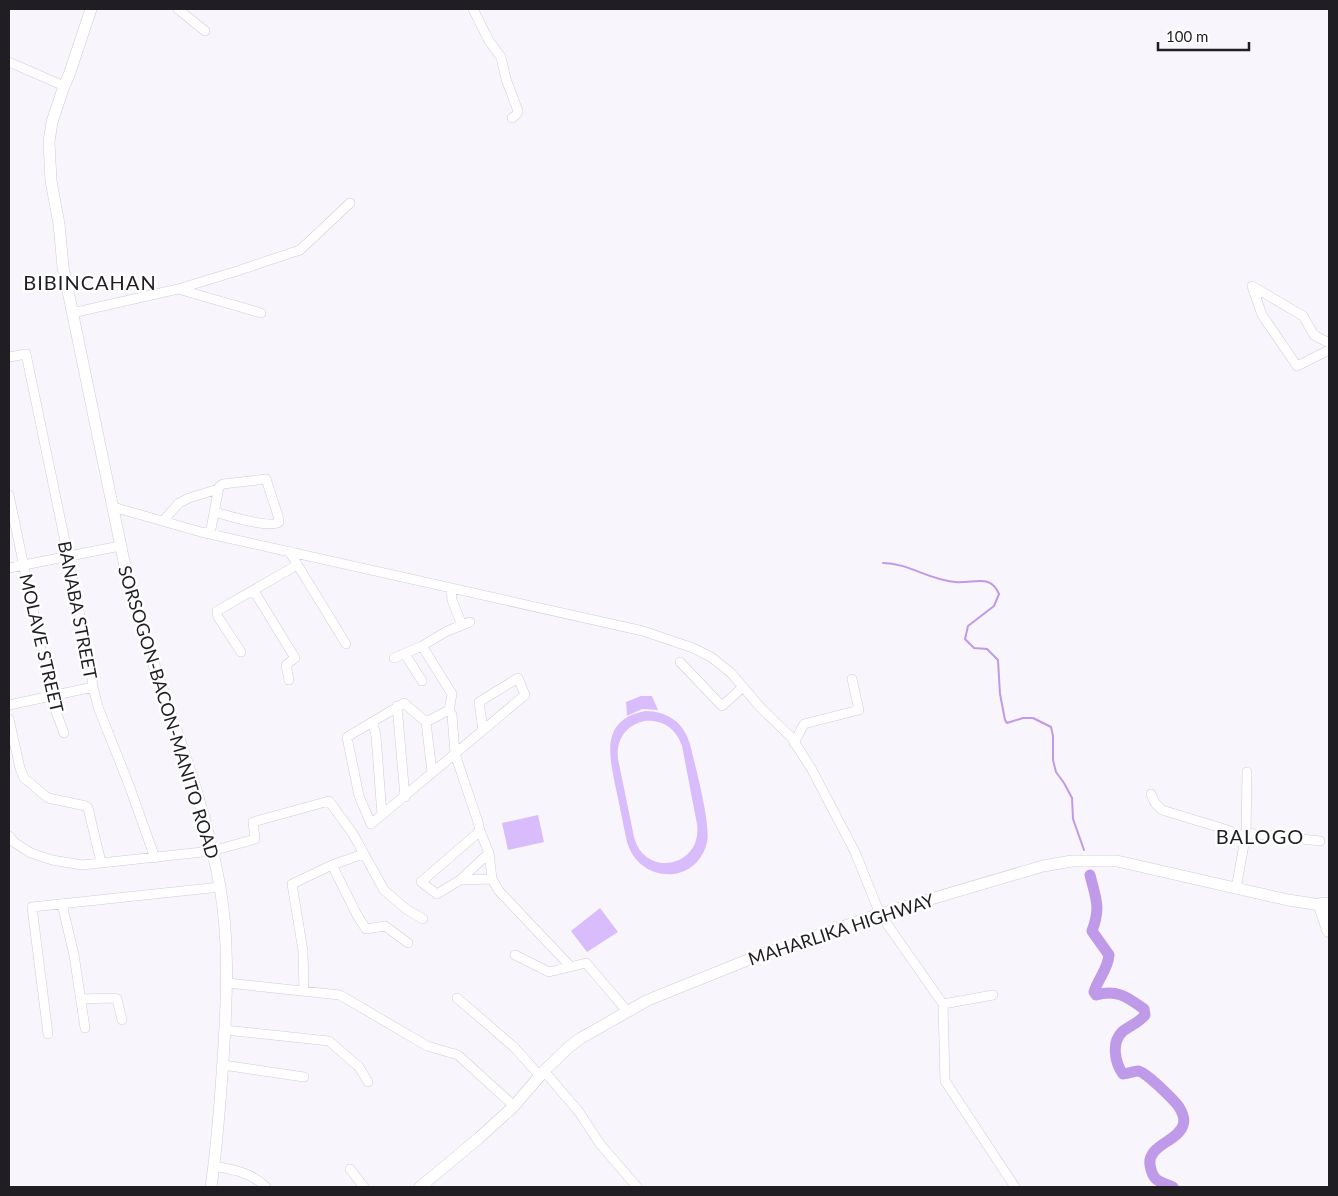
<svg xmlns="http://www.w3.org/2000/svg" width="1338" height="1196" font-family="Lato,sans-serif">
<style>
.green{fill:#d8bcfb;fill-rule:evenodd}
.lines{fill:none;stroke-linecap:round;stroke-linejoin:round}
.stream{stroke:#bf9ae9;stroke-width:2}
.river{stroke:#bf9ae9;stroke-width:11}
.minor-casing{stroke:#d0cbd8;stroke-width:10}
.major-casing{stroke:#d0cbd8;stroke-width:12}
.highway-casing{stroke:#d0cbd8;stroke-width:15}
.minor{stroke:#fff;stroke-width:9}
.major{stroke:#fff;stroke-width:11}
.highway{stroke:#fff;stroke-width:14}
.labels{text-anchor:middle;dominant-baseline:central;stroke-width:5;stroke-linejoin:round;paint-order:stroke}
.street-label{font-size:18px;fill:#201e23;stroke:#fff}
.quarter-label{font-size:20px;letter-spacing:1px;fill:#201e23;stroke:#fff}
</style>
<rect width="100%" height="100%" fill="#f9f5fd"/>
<!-- green -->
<path class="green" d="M641 696H652L658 710 642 709 627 716 626 702Z
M645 711C668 711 684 723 690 744 695 765 711 824 707 842 697 886 639 884 627 842 623 824 620 807 616 789 609 755 600 720 645 711ZM644 721C662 719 676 728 682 746L697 824C703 867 645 879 634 837L618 759C616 740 625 726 644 721Z
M538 815 544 842 508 850 502 823Z
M600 908 618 932 587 952 571 931Z"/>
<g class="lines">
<!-- stream -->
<path class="stream" d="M883 563C908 563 929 580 955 582 974 584 990 573 999 594L994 606 968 626 965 639 974 648 987 649 998 660 1000 694 1005 720 1007 723 1023 718H1033L1051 727 1053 736V760L1056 772 1064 783 1072 798 1073 819 1084 850"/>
<!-- river -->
<path class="river" d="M1090 875C1096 899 1101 907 1092 931L1109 955C1108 969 1098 979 1094 992L1096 995C1117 989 1127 997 1144 1009L1145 1015C1139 1023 1129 1026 1122 1032 1111 1043 1115 1063 1123 1074 1127 1074 1134 1071 1138 1071 1146 1072 1174 1100 1179 1107 1182 1112 1185 1120 1183 1125 1179 1141 1147 1145 1150 1165 1153 1182 1159 1181 1173 1187"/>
<!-- minor casing -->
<g class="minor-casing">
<path id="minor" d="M178 9 205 31
M473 9 489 41 501 57 506 79 518 111 516 115 512 118
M9 62 64 86
M1252 286 1262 315 1297 366 1329 350
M1252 286 1303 316 1314 335 1329 343
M178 289 261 313
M72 313 178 289 234 272 300 250 350 203
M9 357 26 354 68 556 90 666 93 687 98 707 129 785 155 858
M9 495 52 701 64 733
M113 507 201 532 643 631 693 648 711 657 731 673 761 708 791 737 811 768 855 852 880 914 943 1004 945 1081 1015 1187
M163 521 179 503 189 498 218 489
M210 534 219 487 223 484 266 479 278 516 279 522C268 529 227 515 214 512
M289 551 346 644
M9 568 120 546
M451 588 452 600 462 625
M254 591 295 658 286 665 289 680
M422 646 452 694 449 710 452 715 455 754 478 822 480 831 489 853 492 879 499 891 570 966
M241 652 218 617 217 611 297 565
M405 654 422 681
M394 658 422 646 447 631 470 622
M680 662 722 706 743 687
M9 705 93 687
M397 706 405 797
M449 710 426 722 404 703 347 737 359 796 371 824 525 695 518 678 479 702 483 730
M9 719 20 768 24 778 48 798 86 806 88 808 101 862
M426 722 432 772
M373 723 376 736 382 815
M794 743 804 724 859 710 852 679
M1151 794 1155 803 1162 810 1218 827 1246 837
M480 831 421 882 437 894 460 880 492 879
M1246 833 1320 841
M9 836 15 843 31 853 52 860 82 865 212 851 255 839 253 822 329 801 353 834 384 890 406 909 423 919
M332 865 363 854
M460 880 489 853
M1236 889 1246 833 1247 772
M62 904 74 955 85 1028
M515 955 549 972 586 963 627 1011
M227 983 340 995 427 1046 458 1055 514 1106
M304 991 303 951 292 884 332 865 357 915 366 929 385 926 408 943
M457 998 514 1047 540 1076
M81 999 114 998 117 999 122 1020
M943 1004 993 995
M225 1030 329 1041 359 1067 368 1082
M48 1034 32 907 220 887
M223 1065 304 1077
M544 1071 579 1112 600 1144 637 1187
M214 1166C235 1170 250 1172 266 1187
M350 1169 364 1187"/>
</g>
<!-- major casing -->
<g class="major-casing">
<path id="major" d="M91 9 69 75 64 86 52 122 49 142 51 181 59 224 63 267 127 576C154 681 201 780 220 887 229 939 227 992 224 1045 221 1092 218 1140 211 1187
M420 1187 479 1138 514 1106 544 1071 569 1047 581 1038 648 1000 755 957 880 914 1043 866 1072 861H1117L1288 900 1321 905"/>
</g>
<!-- highway casing -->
<g class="highway-casing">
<path id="highway" d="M1329 905H1321L1329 930"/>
</g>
<!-- minor -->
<use href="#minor" class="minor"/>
<!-- major -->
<use href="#major" class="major"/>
<!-- highway -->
<use href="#highway" class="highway"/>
</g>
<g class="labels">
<!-- street labels -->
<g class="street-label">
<text transform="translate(78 610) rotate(79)">BANABA STREET</text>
<text transform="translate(42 643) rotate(77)">MOLAVE STREET</text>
<text transform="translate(169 712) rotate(73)">SORSOGON-BACON-MANITO ROAD</text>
<text transform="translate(841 929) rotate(-18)">MAHARLIKA HIGHWAY</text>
</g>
<!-- quarter labels -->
<g class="quarter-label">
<text x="90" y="282">BIBINCAHAN</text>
<text x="1260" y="836">BALOGO</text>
</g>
</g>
<!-- border -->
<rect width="1338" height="1196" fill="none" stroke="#201e23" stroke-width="20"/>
<!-- scale -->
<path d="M1158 42v8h91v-8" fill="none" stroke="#201e23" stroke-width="2.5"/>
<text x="1166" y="42" font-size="15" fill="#201e23" stroke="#ffffff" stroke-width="4" paint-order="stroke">100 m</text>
</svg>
